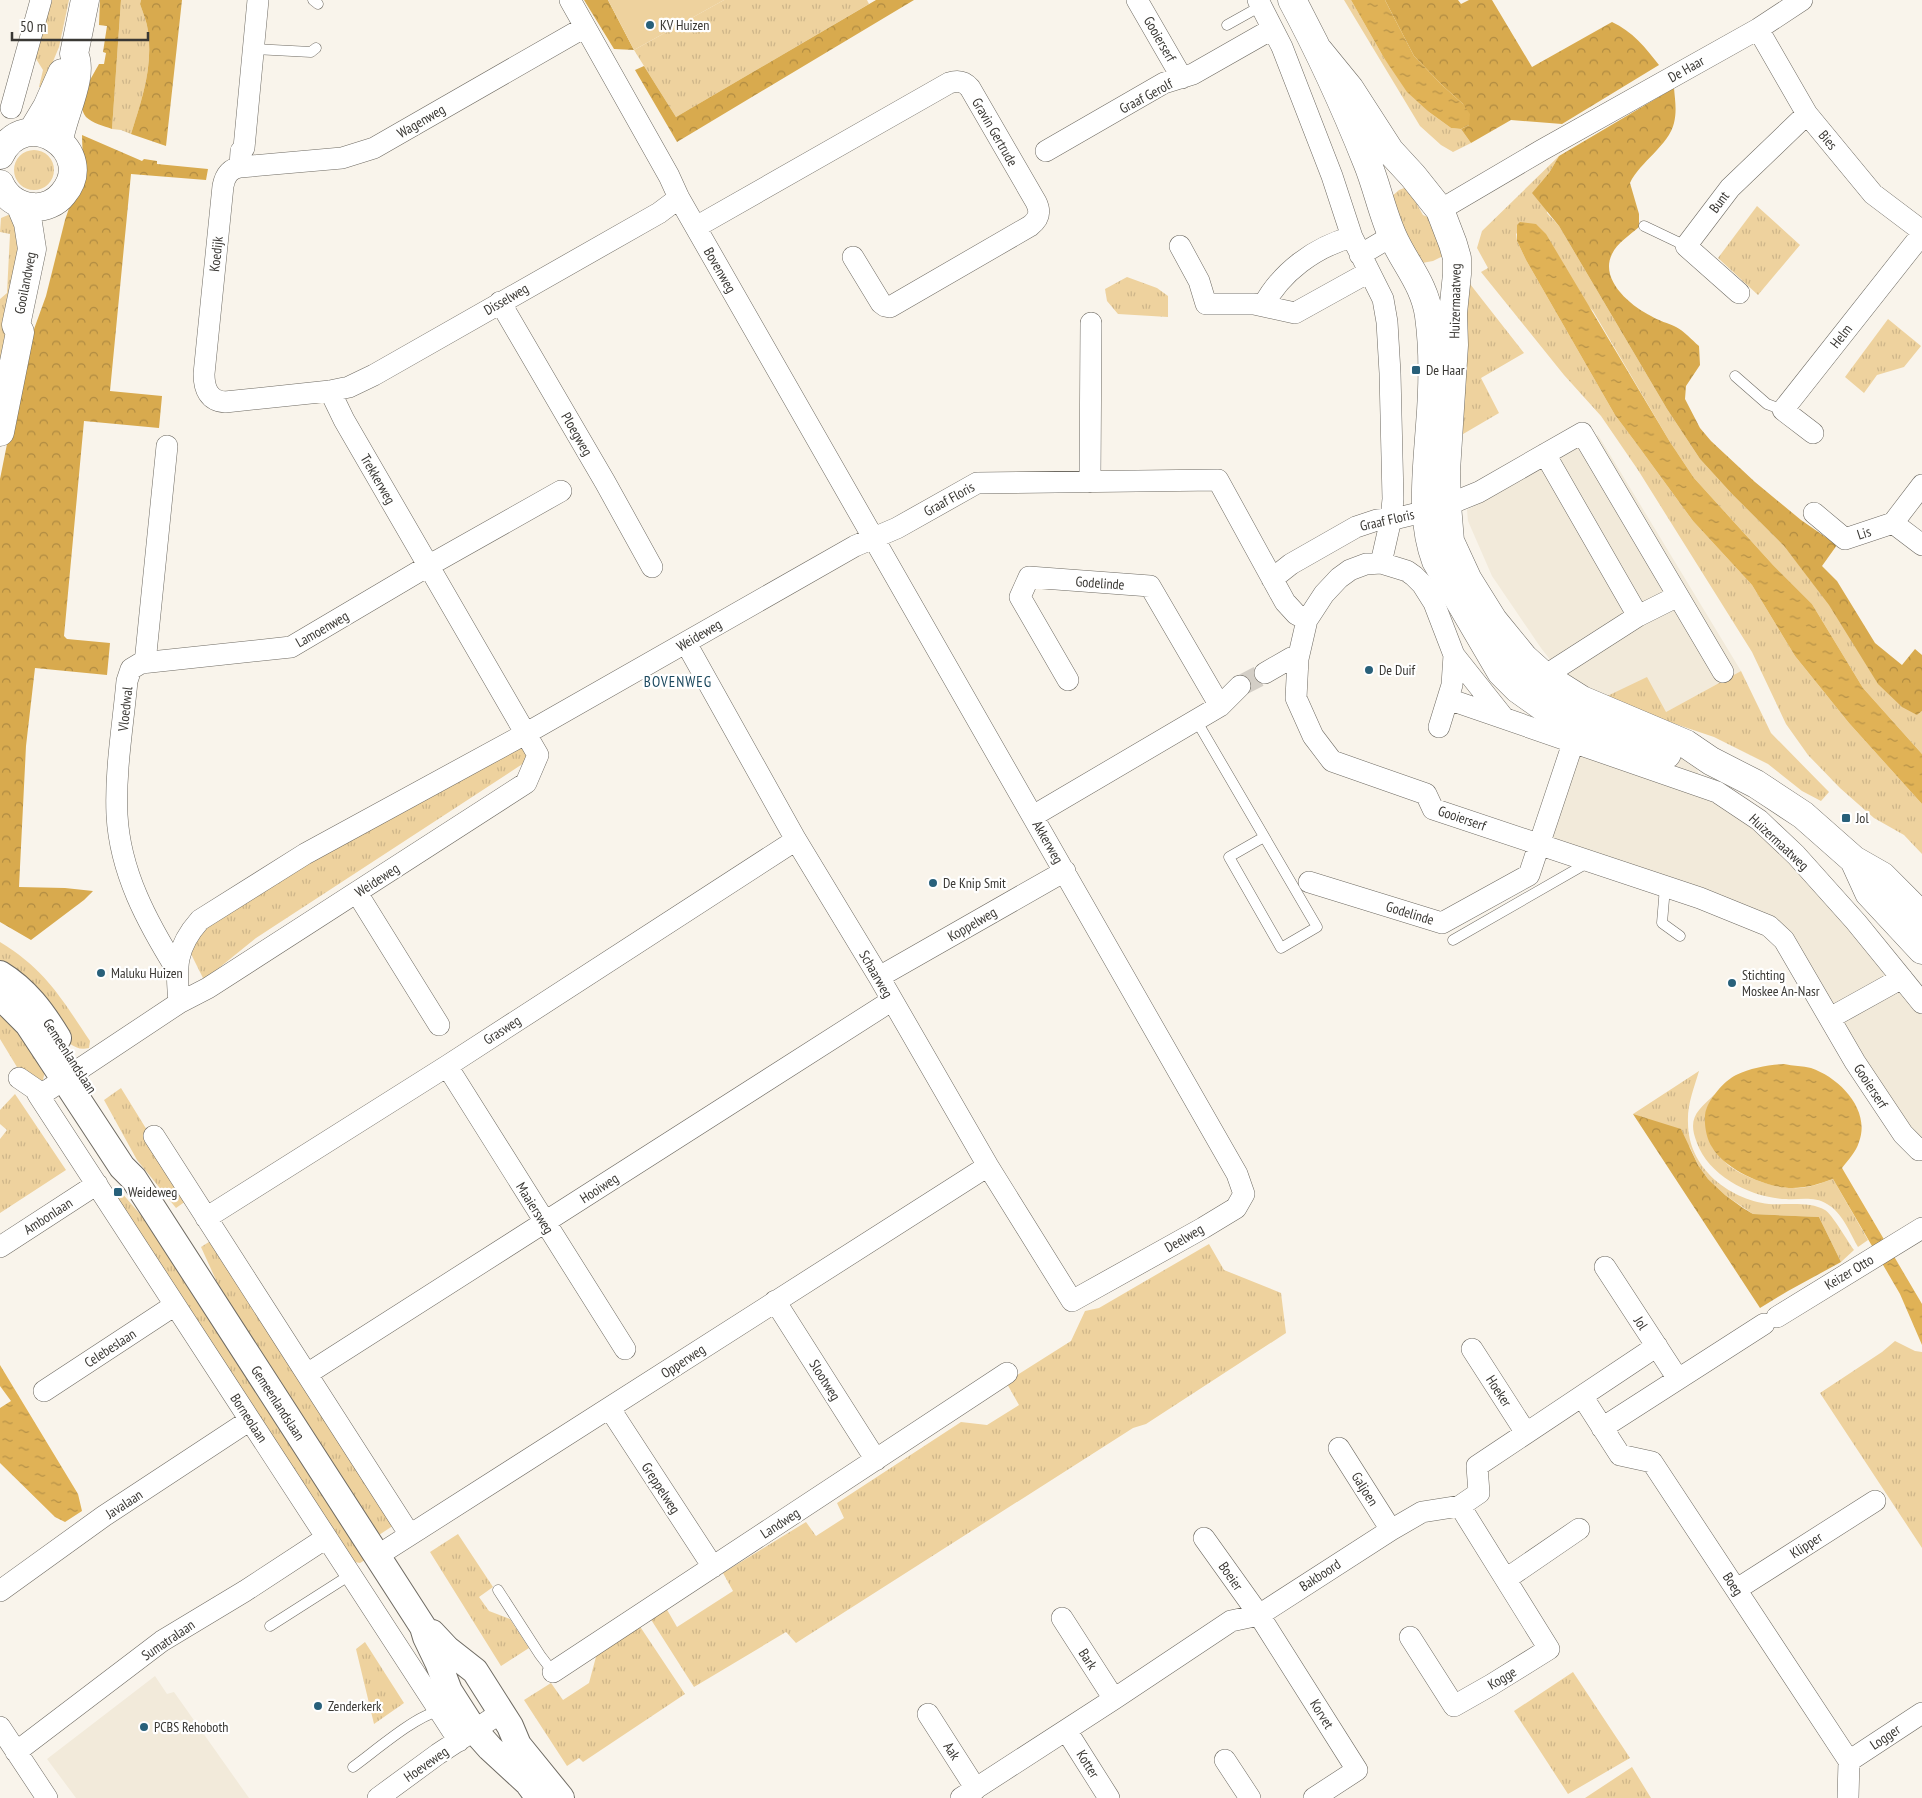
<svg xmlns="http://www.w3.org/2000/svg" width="1922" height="1798" font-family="'PT Sans Narrow',sans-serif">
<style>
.built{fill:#f2eada}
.grass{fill:url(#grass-tufts)}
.forest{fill:url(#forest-crowns)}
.pitch{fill:#eed29e}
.water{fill:url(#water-ripples)}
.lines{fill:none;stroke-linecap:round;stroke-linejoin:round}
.minor-tunnel{stroke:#d3cec6;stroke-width:21;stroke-dasharray:21 11;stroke-linecap:butt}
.service-casing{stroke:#6e6a62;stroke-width:11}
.minor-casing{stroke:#6e6a62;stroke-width:22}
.tertiary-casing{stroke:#6e6a62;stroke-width:28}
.secondary-casing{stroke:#6e6a62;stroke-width:29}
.service{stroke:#fff;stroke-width:10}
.minor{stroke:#fff;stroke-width:21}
.tertiary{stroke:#fff;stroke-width:26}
.secondary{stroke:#fff;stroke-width:28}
.poi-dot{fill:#28607a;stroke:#fff;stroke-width:2}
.labels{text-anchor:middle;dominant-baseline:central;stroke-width:4.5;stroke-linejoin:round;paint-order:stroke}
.poi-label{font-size:14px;fill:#3a3834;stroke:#fff;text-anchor:start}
.street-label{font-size:14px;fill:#3a3834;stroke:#fff}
.neighbourhood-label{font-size:15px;letter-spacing:1px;fill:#1c495e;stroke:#fff}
</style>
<defs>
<pattern id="grass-tufts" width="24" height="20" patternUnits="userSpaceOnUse" patternTransform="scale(1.25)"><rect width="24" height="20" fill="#eed29e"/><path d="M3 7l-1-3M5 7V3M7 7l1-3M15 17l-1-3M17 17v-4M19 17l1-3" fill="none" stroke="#cdb589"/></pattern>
<pattern id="forest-crowns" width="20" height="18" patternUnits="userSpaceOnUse" patternTransform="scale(1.25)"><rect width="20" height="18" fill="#d8aa4e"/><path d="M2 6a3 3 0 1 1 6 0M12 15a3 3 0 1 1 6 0" fill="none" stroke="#b08b42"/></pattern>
<pattern id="water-ripples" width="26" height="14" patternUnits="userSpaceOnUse" patternTransform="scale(1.25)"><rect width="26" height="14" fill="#e0b256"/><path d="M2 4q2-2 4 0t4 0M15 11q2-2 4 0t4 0" fill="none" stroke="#b79248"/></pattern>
</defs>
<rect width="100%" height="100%" fill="#f9f4eb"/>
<!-- built -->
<path class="built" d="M1598 435 1741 671 1666 712 1710 794 1794 859 1922 1007V1147L1891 1108 1785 927 1546 842 1576 693 1541 648 1492 576 1468 521 1467 510Z
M155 1676 167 1694 174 1692 249 1798H76L47 1759Z"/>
<!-- grass -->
<path class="grass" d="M47 0H69L59 47 42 88 39 87 43 70 33 54Z
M121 0H141L140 4C143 13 147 22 148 31 153 68 142 99 131 134L121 130 112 129Z
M724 0H867L869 4 676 117 634 50Z
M1344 0H1351L1384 58 1429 112 1451 128 1461 129 1471 143 1453 152 1441 145 1420 126Z
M14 170a20 20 0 1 1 40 0a20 20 0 1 1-40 0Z
M1559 156 1549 173 1547 213 1559 226 1667 409 1700 459 1732 494 1784 546 1917 715 1922 711V754L1863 688 1812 604 1773 565 1694 478 1670 442 1593 311 1516 233 1517 241 1526 260 1615 415 1636 443 1693 521 1752 585 1795 656 1849 723 1922 804V854L1904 835 1874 818 1840 788 1808 755 1786 724 1752 652 1638 470 1601 416 1564 375 1481 272 1488 268 1477 248 1482 231Z
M1407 187 1423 215 1432 219 1443 256 1433 261 1422 263 1400 221 1391 197 1399 190Z
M1757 206 1800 245 1758 295 1718 258Z
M13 213 24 232 0 368V299L7 293 10 234 0 232 1 218Z
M1127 277 1157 288 1168 296V317L1118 314 1107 301 1105 289Z
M1470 284 1524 353 1481 378 1499 413 1458 437 1462 287Z
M1888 319 1921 346 1904 367 1877 375 1864 393 1845 377Z
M1741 671 1771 733 1829 792 1821 801 1802 791 1768 764 1714 737 1601 699 1647 677 1666 712Z
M520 746 527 755 524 763 256 938 204 980 190 952 195 942 223 910Z
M0 942C46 970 61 998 90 1041L89 1048C81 1050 76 1048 69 1043L0 970Z
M0 1005 45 1071 43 1080H36L20 1072 0 1039Z
M1699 1071C1694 1088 1687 1105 1688 1123 1688 1167 1728 1199 1769 1204 1786 1205 1810 1201 1825 1210 1832 1214 1848 1242 1854 1250L1841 1262 1819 1217 1753 1214 1725 1195 1708 1179 1698 1165 1690 1147 1633 1114Z
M121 1088 150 1135 186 1201 176 1208 137 1160 104 1100Z
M15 1094 66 1170 0 1213V1139L7 1130 0 1124V1110Z
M1715 1094 1706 1110C1709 1120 1719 1155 1724 1161 1736 1175 1774 1188 1792 1188 1806 1189 1819 1184 1833 1179L1868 1240 1858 1247C1850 1233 1842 1212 1827 1204 1814 1196 1800 1200 1786 1199 1751 1198 1709 1176 1697 1143 1687 1118 1697 1111 1715 1094Z
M121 1192 164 1242 368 1558 360 1563 349 1561 113 1198Z
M212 1240 394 1525 379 1535 230 1311 201 1247Z
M1209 1244 1224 1270 1281 1293 1286 1333 1146 1424 1133 1428 796 1643 786 1632 694 1687 650 1618 666 1608 677 1627 733 1591 723 1573 806 1522 816 1536 844 1518 837 1503 961 1422 987 1425 1019 1405 1006 1382 1071 1341 1085 1311 1099 1308Z
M1895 1341 1915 1351 1922 1352V1548L1820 1393 1882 1352Z
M458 1534 493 1587 479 1597 489 1611 510 1619 529 1648 501 1666 430 1552Z
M639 1625 685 1694 583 1762 579 1758 567 1766 524 1700 551 1683 563 1700 589 1683 597 1653Z
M365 1642 404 1703 374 1724 356 1649Z
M1573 1672 1630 1758 1568 1794 1514 1711Z
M1632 1767 1651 1798H1585Z"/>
<!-- forest -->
<path class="forest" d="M100 0H121L112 129C104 126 92 123 86 117 74 103 92 77 99 64H104L106 53 103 52 107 26 99 25Z
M141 0H182L166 146 131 134C142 99 153 68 148 31 147 22 143 13 140 4Z
M584 0H608L634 50 614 49Z
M876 0H914L677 142 635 70 644 66 676 117Z
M1385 0H1458L1461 4 1469 0H1492L1532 67 1612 22C1632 31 1646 48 1659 65L1562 124 1511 120 1471 143 1461 129 1469 125 1463 104 1442 85 1414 56Z
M1674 88C1675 100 1677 111 1674 123 1669 145 1640 162 1630 183L1639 214V227C1630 235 1617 243 1612 254 1599 280 1631 306 1651 316 1659 321 1668 323 1676 327 1684 331 1692 340 1699 346L1700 365 1686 386 1685 399 1700 428 1711 441 1755 482 1801 520 1837 545 1822 566 1837 581 1875 643 1902 665 1915 649 1922 655V711L1917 715 1902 707 1878 684 1829 605 1784 546 1732 494 1700 459 1667 409 1559 226 1532 193 1549 173 1559 156Z
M82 135 142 161 144 159 157 161V164L208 169 206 180 131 174 110 391 162 396 159 428 84 421 64 636 67 639 110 643 107 675 35 668 26 746 19 887 65 888 93 891 84 900 31 940 0 922V479L25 354 46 296 65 220 83 167Z
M1633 1114 1681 1129 1698 1165 1708 1179 1725 1195 1743 1208 1753 1214 1819 1217 1841 1262 1788 1291 1760 1308Z"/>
<!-- pitch -->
<path class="pitch" d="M608 0H724L634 50Z"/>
<!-- water -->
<path class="water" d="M1351 0H1385L1414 56 1442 85 1463 104 1470 114 1469 125 1461 129 1451 128 1429 112 1407 92 1384 58Z
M1520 222 1536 224 1546 234 1670 442 1694 478 1773 565 1812 604 1863 688 1922 754V804L1849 723 1795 656 1752 585 1693 521 1636 443 1615 415 1526 260 1517 241V225Z
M1784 1064C1793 1066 1803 1066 1811 1068 1840 1078 1871 1110 1859 1142 1856 1152 1848 1160 1842 1168L1922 1304V1345L1900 1294 1833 1179C1819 1184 1807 1188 1792 1188 1767 1188 1725 1170 1712 1147 1706 1139 1703 1120 1706 1110 1710 1098 1724 1081 1736 1075 1751 1068 1767 1065 1784 1064Z
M0 1365 78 1494 82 1511 65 1522 55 1517 0 1463V1408L11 1401 0 1386Z"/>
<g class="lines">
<!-- minor-tunnel -->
<path class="minor-tunnel" d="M1240 686 1265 673"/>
<!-- service casing -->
<g class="service-casing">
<path id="service" d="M313 0 318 4
M1227 25 1261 6
M253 49 311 52 316 48
M1644 226 1686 246
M1735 376 1767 404 1783 410
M1196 720 1317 927 1281 948 1229 857 1264 837
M1665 887 1662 923 1680 936
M1453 940 1589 862
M498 1590 540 1655 553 1672
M270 1626 350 1575
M353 1767C374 1752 415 1716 439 1711"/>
</g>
<!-- minor casing -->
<g class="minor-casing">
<path id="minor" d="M258 0 244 148 241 151 240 167C229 169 225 176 223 186L204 374C204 389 209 401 225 402L330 391 349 387 374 375 659 213 679 198
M570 0 669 176 679 198 1237 1174 1244 1194 1236 1208 1203 1228 1072 1301 988 1166 879 977 796 840 686 643
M1137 0 1182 78
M1258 0 1282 47 1332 176 1352 237 1383 299 1387 322 1390 373 1393 499 1391 519 1381 563
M1758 29 1807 114 1873 194 1922 231
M11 108 41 0
M1046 151 1164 83 1193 74 1272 29
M240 167 342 158 374 148 585 27
M1440 210 1542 150 1758 29 1802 0
M696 227 949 83C958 80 964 81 970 88L1036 202C1041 212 1039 219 1030 226L890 307 885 306 881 303 853 257
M1180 246 1199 281 1206 304H1254L1295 313 1369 272
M1360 255 1392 236
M1739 293 1686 246 1730 188 1807 114
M500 302 605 482 652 567
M1263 306C1281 272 1315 247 1352 237
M1813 433 1783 410 1922 234
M1545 454 1638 616
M1090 482 1091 323
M1447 505 1479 492 1582 433 1723 672
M1814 513 1845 539 1893 523 1922 485
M1893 523 1922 545
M1272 579 1291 564 1356 527 1377 520 1398 518 1427 511
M145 663 167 446
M1265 673 1291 658 1298 659
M1068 680 1020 597 1029 577 1150 586 1220 706
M1532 684 1638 616 1678 596
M1448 699 1717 792 1759 820 1796 855 1856 922 1922 1003
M1504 718 1454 655 1434 603 1422 584 1414 576 1407 571 1381 563 1366 564 1350 570 1339 578 1324 594 1307 620 1298 659 1296 698 1313 736 1332 761 1426 794 1433 809 1700 898 1769 926 1784 940 1855 1062 1903 1134 1919 1150
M1439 727 1452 685 1454 655
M1033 816 1220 706 1240 686
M1309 882 1442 923 1529 875 1573 743
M357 893 439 1025
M177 970C147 922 120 872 117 815 115 770 123 725 127 681L131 669 141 663 291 647 428 566 561 491
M879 977 1065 871
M179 1003C176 967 175 948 200 920L305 854 525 734 855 546 897 528 977 483 1218 480 1285 602 1296 614 1307 620
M1830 1018 1902 978
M447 1066 625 1349
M19 1078 35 1089 39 1096 459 1741
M39 1096 179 1003 208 988 526 783 538 755 344 420 330 391
M154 1136 410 1535
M206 1218 447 1066 796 840
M0 1247 97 1184
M1605 1267 1678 1379
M775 1301 876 1460
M1777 1317 1922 1228
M1472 1349 1526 1433
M307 1374 891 1001
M44 1391 175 1305
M1582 1396 1620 1455 1652 1462 1849 1761 1848 1798
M610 1409 713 1567
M1602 1428 1764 1324
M1339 1448 1391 1530
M1204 1538 1259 1615 1357 1770 1314 1798
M377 1556 988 1166
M1506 1579 1579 1529
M1737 1589 1875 1501
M0 1591 104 1516 250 1420
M1062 1618 1114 1699
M1410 1637 1454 1706 1491 1685 1549 1649 1460 1506
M553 1672 1007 1373
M928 1714 976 1789
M0 1727 47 1798
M1066 1730 1109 1798
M16 1752 162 1641 245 1591 326 1538
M1225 1760 1250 1798
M1849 1761 1922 1713
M378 1798 438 1754 502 1712
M961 1798 1114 1699 1231 1621 1259 1615 1391 1530 1422 1512 1460 1506 1479 1493 1477 1466 1657 1346"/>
</g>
<!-- tertiary casing -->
<g class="tertiary-casing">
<path id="tertiary" d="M0 974C26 990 42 1012 58 1038
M0 996 28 1024 122 1167 134 1179 423 1627 426 1637 438 1662 449 1691 474 1730 490 1748 528 1783 539 1798
M432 1633 447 1649 475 1671 510 1726 518 1745 561 1798"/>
</g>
<!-- secondary casing -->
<g class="secondary-casing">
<path id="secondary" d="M1292 0C1320 52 1345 107 1367 162 1377 186 1382 213 1393 237 1405 264 1425 285 1429 316 1434 352 1433 388 1430 425 1427 469 1420 519 1436 561L1501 672 1518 689 1553 714 1606 734 1667 754
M1319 51 1350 89 1390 151 1413 176 1440 210 1453 244 1457 258V274L1453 313 1454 345 1446 471 1447 505 1450 541 1468 580 1493 620 1524 658 1544 676 1582 700 1686 744 1711 761 1756 784 1803 815 1854 860 1882 876 1922 916
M32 132 47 107 62 73
M59 141C62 116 85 75 74 54L85 0
M0 155C26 102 99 152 63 194 56 203 44 208 33 207 18 206 6 197 0 184
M0 432 20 332 16 325 32 249 28 223 20 204
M1854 860 1869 893 1922 950"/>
</g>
<!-- service -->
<use href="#service" class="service"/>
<!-- minor -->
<use href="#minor" class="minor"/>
<!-- tertiary -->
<use href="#tertiary" class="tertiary"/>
<!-- secondary -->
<use href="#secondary" class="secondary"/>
</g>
<!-- markers -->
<g class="poi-dot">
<circle cx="650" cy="25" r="5"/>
<rect x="1411" y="365" width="10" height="10" rx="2.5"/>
<circle cx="1369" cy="670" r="5"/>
<rect x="1841" y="813" width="10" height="10" rx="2.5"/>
<circle cx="933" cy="883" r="5"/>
<circle cx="101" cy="973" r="5"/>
<circle cx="1732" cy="983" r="5"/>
<rect x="113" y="1187" width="10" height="10" rx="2.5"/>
<circle cx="318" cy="1706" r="5"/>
<circle cx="144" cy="1727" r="5"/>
</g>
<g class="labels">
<!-- poi labels -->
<g class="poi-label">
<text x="660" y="25">KV Huizen</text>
<text x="1426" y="370">De Haar</text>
<text x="1379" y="670">De Duif</text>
<text x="1856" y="818">Jol</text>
<text x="943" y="883">De Knip Smit</text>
<text x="111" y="973">Maluku Huizen</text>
<text x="1742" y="975">Stichting<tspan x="1742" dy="16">Moskee An-Nasr</tspan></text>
<text x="128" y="1192">Weideweg</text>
<text x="328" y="1706">Zenderkerk</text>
<text x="154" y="1727">PCBS Rehoboth</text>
</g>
<!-- street labels -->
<g class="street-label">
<text transform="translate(1160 39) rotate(60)">Gooierserf</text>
<text transform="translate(1686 69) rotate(-29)">De Haar</text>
<text transform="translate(1146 96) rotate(-28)">Graaf Gerolf</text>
<text transform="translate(421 121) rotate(-30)">Wagenweg</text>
<text transform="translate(995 132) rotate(60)">Gravin Gertrude</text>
<text transform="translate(1828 140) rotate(50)">Bies</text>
<text transform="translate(1719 202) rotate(-53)">Bunt</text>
<text transform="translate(216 254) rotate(-84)">Koedijk</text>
<text transform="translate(720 270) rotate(60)">Bovenweg</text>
<text transform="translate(25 283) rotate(-79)">Gooilandweg</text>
<text transform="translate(506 299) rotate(-30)">Disselweg</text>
<text transform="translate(1455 301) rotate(-89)">Huizermaatweg</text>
<text transform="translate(1841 336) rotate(-52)">Helm</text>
<text transform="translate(577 434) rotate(60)">Ploegweg</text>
<text transform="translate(378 479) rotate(60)">Trekkerweg</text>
<text transform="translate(949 499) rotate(-29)">Graaf Floris</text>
<text transform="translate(1387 520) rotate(-13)">Graaf Floris</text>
<text transform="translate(1864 533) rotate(-18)">Lis</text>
<text transform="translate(1100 583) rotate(4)">Godelinde</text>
<text transform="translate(322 629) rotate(-30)">Lamoenweg</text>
<text transform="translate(699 635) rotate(-30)">Weideweg</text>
<text transform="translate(125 709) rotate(-84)">Vloedwal</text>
<text transform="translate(1462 818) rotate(19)">Gooierserf</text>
<text transform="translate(1048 842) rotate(60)">Akkerweg</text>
<text transform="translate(1779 842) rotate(43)">Huizermaatweg</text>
<text transform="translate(377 880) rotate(-33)">Weideweg</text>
<text transform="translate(1410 913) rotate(17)">Godelinde</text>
<text transform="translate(972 924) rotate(-30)">Koppelweg</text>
<text transform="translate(876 974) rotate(60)">Schaarweg</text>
<text transform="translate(502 1030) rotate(-33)">Grasweg</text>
<text transform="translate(70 1056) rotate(57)">Gemeenlandslaan</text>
<text transform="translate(1871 1086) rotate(57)">Gooierserf</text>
<text transform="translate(599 1188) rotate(-33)">Hooiweg</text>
<text transform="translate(535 1208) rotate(58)">Maaiersweg</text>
<text transform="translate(48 1216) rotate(-33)">Ambonlaan</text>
<text transform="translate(1184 1238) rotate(-30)">Deelweg</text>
<text transform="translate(1849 1272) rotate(-31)">Keizer Otto</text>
<text transform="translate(1641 1323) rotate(57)">Jol</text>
<text transform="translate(110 1348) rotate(-33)">Celebeslaan</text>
<text transform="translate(683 1361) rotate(-33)">Opperweg</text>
<text transform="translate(825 1380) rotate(58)">Slootweg</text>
<text transform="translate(1499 1391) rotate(57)">Hoeker</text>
<text transform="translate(278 1403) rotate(57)">Gemeenlandslaan</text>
<text transform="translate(249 1418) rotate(57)">Borneolaan</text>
<text transform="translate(661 1488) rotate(57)">Greppelweg</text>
<text transform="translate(1365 1489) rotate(58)">Galjoen</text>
<text transform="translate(124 1504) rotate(-33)">Javalaan</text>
<text transform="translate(780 1523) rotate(-33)">Landweg</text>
<text transform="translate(1806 1545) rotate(-33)">Klipper</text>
<text transform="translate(1320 1575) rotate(-33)">Bakboord</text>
<text transform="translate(1231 1576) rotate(55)">Boeier</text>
<text transform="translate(1733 1584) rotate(57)">Boeg</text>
<text transform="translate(168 1640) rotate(-34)">Sumatralaan</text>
<text transform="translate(1088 1659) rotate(57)">Bark</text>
<text transform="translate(1502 1678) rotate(-31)">Kogge</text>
<text transform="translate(1322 1714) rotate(58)">Korvet</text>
<text transform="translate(1885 1737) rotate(-34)">Logger</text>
<text transform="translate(952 1751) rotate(57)">Aak</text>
<text transform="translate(426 1764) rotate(-35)">Hoeveweg</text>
<text transform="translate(1088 1764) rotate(58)">Kotter</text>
</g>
<!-- neighbourhood labels -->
<g class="neighbourhood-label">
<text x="678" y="681">BOVENWEG</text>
</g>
</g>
<!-- scale -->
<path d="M12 32v8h136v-8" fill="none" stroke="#3a3834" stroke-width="2.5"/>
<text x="20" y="32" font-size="15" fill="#3a3834" stroke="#ffffff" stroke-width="4" paint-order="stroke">50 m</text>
</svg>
